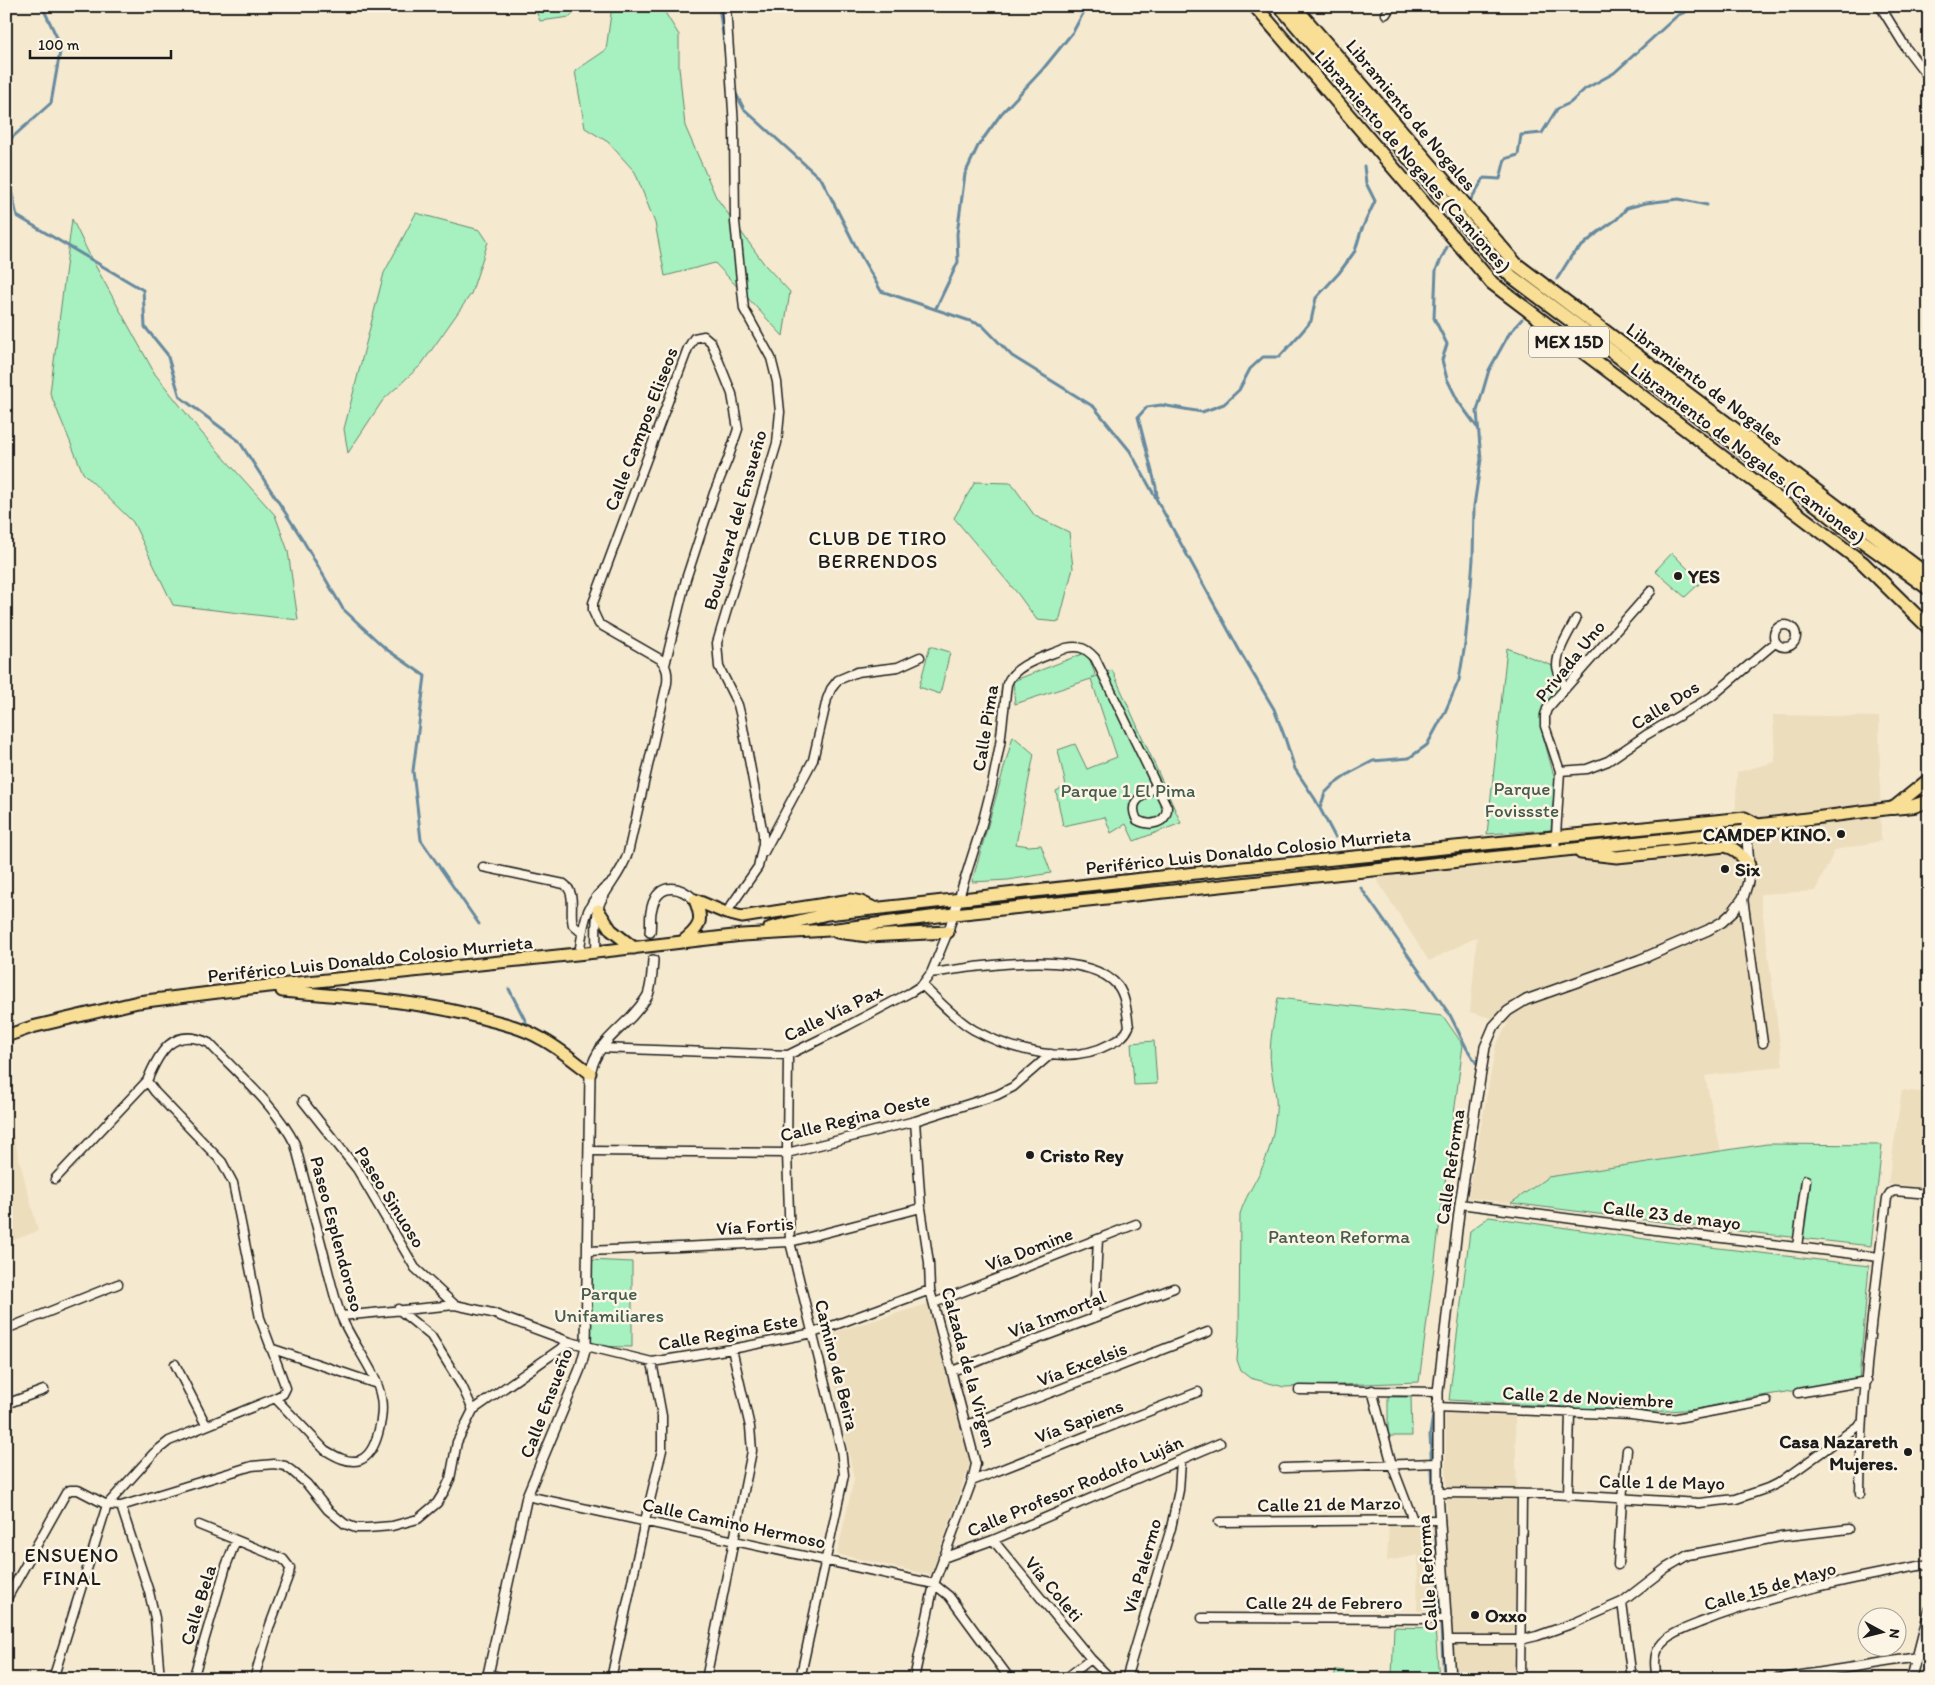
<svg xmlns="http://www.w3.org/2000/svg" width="1935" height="1685" font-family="Itim,sans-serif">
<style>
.built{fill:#ecddbd}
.green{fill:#a7f0bf;stroke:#62866e}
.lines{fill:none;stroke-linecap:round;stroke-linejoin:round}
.stream{stroke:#668a9f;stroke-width:3}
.tertiary-tunnel{stroke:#d4cab4;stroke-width:9;stroke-dasharray:9 4.5;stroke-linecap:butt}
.minor-casing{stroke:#1c1c1c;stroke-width:11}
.tertiary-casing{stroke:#1c1c1c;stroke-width:12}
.primary-casing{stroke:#1c1c1c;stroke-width:15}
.trunk-casing{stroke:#1c1c1c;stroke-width:16}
.minor{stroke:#fcf5e5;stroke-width:8}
.tertiary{stroke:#fcf5e5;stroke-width:9}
.primary{stroke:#f9df96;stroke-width:11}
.trunk{stroke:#f9df96;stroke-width:12}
.poi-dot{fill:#1c1c1c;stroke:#fcf5e5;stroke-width:2}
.labels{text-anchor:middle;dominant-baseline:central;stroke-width:5;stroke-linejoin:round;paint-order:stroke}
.shield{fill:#fcf5e5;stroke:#5f5d58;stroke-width:1}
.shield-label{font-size:18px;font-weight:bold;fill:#1c1c1c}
.street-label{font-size:19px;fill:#1c1c1c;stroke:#fcf5e5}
.poi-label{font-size:19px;font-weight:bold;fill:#1c1c1c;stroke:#fcf5e5;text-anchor:start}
.park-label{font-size:19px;fill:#465c4d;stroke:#fcf5e5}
.neighbourhood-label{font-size:20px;letter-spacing:1px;fill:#1c1c1c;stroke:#fcf5e5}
</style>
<rect width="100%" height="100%" fill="#f5e9cf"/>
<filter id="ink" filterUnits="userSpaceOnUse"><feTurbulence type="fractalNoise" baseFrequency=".02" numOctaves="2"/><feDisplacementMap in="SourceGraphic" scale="10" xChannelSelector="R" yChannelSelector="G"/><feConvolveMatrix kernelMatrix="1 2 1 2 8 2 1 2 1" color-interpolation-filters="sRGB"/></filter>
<g filter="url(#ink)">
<!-- built -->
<path class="built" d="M1773 715 1879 717 1881 841 1835 850 1815 891 1760 894 1783 1066 1705 1076 1721 1152 1548 1177 1511 1203 1468 1198 1496 1045 1508 1023 1470 1012 1477 937 1429 961 1375 877 1560 855 1621 865 1728 853 1736 805 1737 772 1775 762Z
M1902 1090 1929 1093V1188L1888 1184Z
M13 1135 38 1231 6 1243V1137Z
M928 1304 970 1464 931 1575 837 1554 854 1479 825 1335Z
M1445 1413 1515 1417 1517 1501 1513 1679H1444L1439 1609 1417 1611 1418 1555 1387 1561 1389 1525 1447 1518Z"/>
<!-- green -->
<path class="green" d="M534 6H580L570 17 540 21Z
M612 6H661L679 35V67L685 126 716 197 765 265 790 292 783 336 715 263 665 276 655 223 635 172 608 142 585 128 575 71 606 50Z
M416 213 480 230 488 242 471 294 421 365 383 400 348 453 344 429 384 273Z
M72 219 90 256 155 374 201 432 275 515 288 551 298 620 173 605 133 522 83 473 50 393Z
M975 482 1011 483 1035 516 1069 532 1073 568 1059 622 1037 620 1018 594 954 518Z
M1672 553 1701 582 1685 597 1655 571Z
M930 646 950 652 940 694 919 687Z
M1507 648 1553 666 1561 688 1545 705 1541 728 1555 780 1551 830 1487 834Z
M1087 652 1095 674 1092 678 1112 670 1181 823 1134 841 1126 824 1111 833 1105 817 1063 826 1056 791 1066 786 1058 750 1075 744 1087 769 1117 757 1091 679 1015 704 1013 681Z
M1013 736 1034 754 1016 844 1029 846 1041 845 1051 873 1008 880 972 882Z
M1278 998 1443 1016 1463 1045 1419 1382 1284 1387 1250 1378 1241 1371 1237 1360 1239 1333 1240 1214C1245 1198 1253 1186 1260 1172 1268 1156 1273 1138 1275 1120 1279 1097 1273 1088 1271 1067 1268 1044 1274 1020 1278 998Z
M1154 1041 1157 1084 1134 1085 1131 1043Z
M1767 1144 1882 1145 1871 1246 1685 1225 1511 1203 1548 1177Z
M1489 1217 1652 1240 1869 1266 1859 1380 1749 1398 1698 1409 1653 1412 1449 1400 1470 1231Z
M588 1260 632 1262V1347L586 1346Z
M1388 1397H1411L1412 1436H1388Z
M1394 1627 1435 1628 1439 1679H1334L1336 1670 1392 1676Z"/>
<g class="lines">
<!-- stream -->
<path class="stream" d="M719 6 725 50
M734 90 744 109 822 180 857 249 881 291 982 325 1012 356 1094 407 1130 451 1242 655 1274 709 1285 738 1295 769 1315 799 1335 837
M6 143 51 103 61 46 42 6
M6 168 17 216 143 290 145 327 167 354 180 397 239 441 301 537 343 609 386 649 425 676 413 771 421 840 479 924
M1468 204 1484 178 1500 179 1505 159 1518 155 1521 135 1542 133 1557 109 1570 103 1585 89 1614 73 1678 15 1699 6
M1447 247 1436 270 1434 318 1447 344 1442 360 1447 379 1458 401 1477 427
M1557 279 1572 255 1597 233 1617 219 1627 208 1646 203 1679 199 1707 205
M936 308 958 262 957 234 965 174 978 146 1001 114 1043 69 1073 32 1087 6
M1157 497 1156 487 1138 417 1147 407 1161 405 1202 412 1224 404 1239 390 1250 369 1263 357H1279L1301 333 1311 321 1316 298 1339 273 1355 251 1361 231 1375 201 1366 183 1364 166
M1320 808 1325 793 1333 785 1350 773 1373 761 1409 758 1427 745 1445 712 1459 680 1465 644 1471 585 1473 559 1474 506 1481 459 1477 411 1489 370 1509 334 1522 319
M1361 888 1450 1015 1467 1049 1479 1067
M509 989 527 1024
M1434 1408 1430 1435 1444 1679"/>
<!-- tertiary-tunnel -->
<path class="tertiary-tunnel" d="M650 932 653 960"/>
<!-- minor casing -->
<g class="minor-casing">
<path id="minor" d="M726 6 734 126 735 222 744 309 771 358 777 382 780 412 777 443 717 643 719 667 738 705 741 717 763 834V844L758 867 726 913
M1880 6 1906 48 1929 78
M1386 14 1391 6
M1774 636a11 11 0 1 1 22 0a11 11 0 1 1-22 0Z
M1565 689C1562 681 1558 674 1557 666 1557 650 1569 633 1576 619
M1560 771 1587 769 1608 761 1646 735 1711 697 1776 642
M1555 851 1560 771 1545 726V715L1547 709 1651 591
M764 852 813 760 827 699 831 689 838 680 857 672 898 667 920 657
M483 867 564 884C577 893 569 912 573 925L582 933
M1743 898 1763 1043
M596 952C597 937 594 916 601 901 609 885 622 872 628 853L667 683C668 673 667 667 660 659L599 624 593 611V603L688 348 694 338 704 336 711 342 732 394 738 429 728 459 714 493 686 579 665 665
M579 954C584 923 584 902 612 882
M922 985C938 1000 955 1019 974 1030 1013 1051 1070 1066 1110 1044 1119 1040 1125 1036 1129 1027 1127 1014 1126 997 1118 986 1086 947 976 967 931 973
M600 1048 788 1055 847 1026 911 992 922 985 931 973 948 932 981 828 992 785 1000 744 1007 684C1015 663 1046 657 1066 648 1079 645 1086 648 1095 658L1167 807C1167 824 1150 827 1137 820 1127 800 1143 796 1157 786
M788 1055 787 1153 790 1242 841 1449 844 1475 800 1679
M303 1101 357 1169 415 1268 455 1305 492 1313 570 1342 652 1362 732 1349 813 1333 930 1290
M589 1151 787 1153 915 1121 997 1095 1013 1087 1051 1054
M55 1179 147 1081
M1460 1204 1663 1231 1879 1257
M1797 1247 1806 1180
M588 1251 790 1242 921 1208
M934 1303 1136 1224
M398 1309 431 1336 462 1386 473 1410
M341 1316 455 1305
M1094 1318 1098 1239
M6 1329 118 1284
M270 1348 377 1384
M175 1364 206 1425
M952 1371 1174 1288
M1299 1390 1438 1392
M1372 1390 1392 1465 1413 1520
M1798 1393 1867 1381
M6 1404 44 1390
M1437 1407 1631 1415 1662 1419 1677 1418 1767 1401
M967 1425 1208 1332
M1284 1468 1437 1463
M972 1481 1198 1392
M1438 1493 1550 1494 1699 1503 1736 1499 1768 1488 1780 1482 1862 1423
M1860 1494C1861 1395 1874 1296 1887 1198L1890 1193 1894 1191 1929 1194
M527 1496 934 1584 949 1596 1010 1679
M1568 1496 1570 1412
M121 1506 149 1592 155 1618 160 1679
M1219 1522 1440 1520
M199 1525 283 1559 290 1568 289 1574 270 1625 254 1679
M993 1540 1091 1659
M943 1558 993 1540 1220 1443
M1618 1565 1622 1499 1627 1450
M6 1600 66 1493 70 1490H78L107 1505 121 1506 252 1466 274 1464 285 1466 292 1471 307 1484 328 1510 345 1524 356 1528H367L392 1526 418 1519 437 1503 445 1490 450 1479 457 1442 473 1410 570 1342
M1622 1602 1632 1679
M1202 1618 1447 1619
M1448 1640H1520L1537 1636 1574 1623 1622 1602 1666 1568 1688 1555 1780 1537 1849 1529
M488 1674 509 1679
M53 1679 107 1505 154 1453 169 1441 275 1398 283 1394 286 1388 260 1318 233 1183 222 1162 155 1092 147 1081C159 1052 173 1026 209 1043 237 1073 277 1107 295 1144 304 1178 313 1213 322 1247 328 1270 333 1294 341 1316 351 1342 377 1372 381 1398 384 1414 378 1453 360 1460 348 1464 335 1456 325 1450L275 1398
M193 1679 226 1566 236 1540
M611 1679 645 1521 662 1450V1416L652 1362
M706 1679 752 1451 750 1427 732 1349
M914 1679 934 1584 972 1481 976 1464 930 1290 929 1263 921 1208 915 1121
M1065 1679 1091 1659 1111 1679
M1126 1679 1171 1528 1179 1490 1181 1461
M1520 1679 1522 1494
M1657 1679C1655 1668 1653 1655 1660 1646 1668 1634 1687 1628 1699 1623 1771 1595 1848 1579 1924 1565L1929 1566
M1776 1679 1918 1657
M1911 1679 1929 1610"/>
</g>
<!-- tertiary casing -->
<g class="tertiary-casing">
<path id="tertiary" d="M650 932C651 926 650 918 651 912 656 883 677 883 695 900
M487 1679 527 1496 580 1369 586 1347 590 1073C596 1047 613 1035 631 1017 637 1010 644 1003 648 995 652 984 652 972 653 960
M1450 1679 1438 1493V1392L1460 1204 1485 1047 1494 1026 1508 1011 1526 1000 1639 960 1708 930 1722 922 1732 913 1743 898 1748 882 1749 865 1746 826"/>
</g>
<!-- primary casing -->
<g class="primary-casing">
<path id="primary" d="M1581 853 1617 857 1725 846C1737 848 1741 856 1749 865
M695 900 726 913 742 917 851 900 861 902 874 908
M598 910 611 930 634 948
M770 928 827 914 1223 870 1745 818 1758 825
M837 932 868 936 948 932
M682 942C700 928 704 921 695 900
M282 991C349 997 417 1000 482 1018 502 1023 523 1028 540 1038 558 1047 574 1061 590 1073
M6 1036 32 1027 138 1002 250 988 596 952 742 935 829 930 954 914 1746 831 1758 825 1893 808 1929 779"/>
</g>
<!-- trunk casing -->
<g class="trunk-casing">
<path id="trunk" d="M1255 6 1492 283 1863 563 1929 628
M1280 6 1496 261 1511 276 1823 510 1858 538 1929 589
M1294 6 1516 264 1929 576
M1893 808 1914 806 1929 801"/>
</g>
<!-- minor -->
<use href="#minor" class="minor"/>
<!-- tertiary -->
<use href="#tertiary" class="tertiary"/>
<!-- primary -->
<use href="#primary" class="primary"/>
<!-- trunk -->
<use href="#trunk" class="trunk"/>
</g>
</g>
<!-- markers -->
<g class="poi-dot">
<circle cx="1678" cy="576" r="5"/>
<circle cx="1841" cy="834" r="5"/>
<circle cx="1725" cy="869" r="5"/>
<circle cx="1030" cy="1155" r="5"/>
<circle cx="1908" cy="1452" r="5"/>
<circle cx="1475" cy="1615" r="5"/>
</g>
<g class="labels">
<!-- shield labels -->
<rect class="shield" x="1529" y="326.5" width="80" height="31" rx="4"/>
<g class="shield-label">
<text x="1569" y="342">MEX 15D</text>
</g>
<!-- street labels -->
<g class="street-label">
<text transform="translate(1411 115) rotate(50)">Libramiento de Nogales</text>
<text transform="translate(1413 161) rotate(49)">Libramiento de Nogales (Camiones)</text>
<text transform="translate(1705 384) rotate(37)">Libramiento de Nogales</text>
<text transform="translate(641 429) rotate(-69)">Calle Campos Eliseos</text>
<text transform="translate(1748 453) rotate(37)">Libramiento de Nogales (Camiones)</text>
<text transform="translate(735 520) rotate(-74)">Boulevard del Ensueño</text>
<text transform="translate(1570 661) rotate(-51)">Privada Uno</text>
<text transform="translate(1665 705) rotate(-32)">Calle Dos</text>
<text transform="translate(985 728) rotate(-81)">Calle Pima</text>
<text transform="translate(1248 851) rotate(-6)">Periférico Luis Donaldo Colosio Murrieta</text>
<text transform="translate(370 959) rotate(-6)">Periférico Luis Donaldo Colosio Murrieta</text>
<text transform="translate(833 1013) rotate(-26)">Calle Vía Pax</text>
<text transform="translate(855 1117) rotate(-14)">Calle Regina Oeste</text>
<text transform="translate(1450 1167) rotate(-82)">Calle Reforma</text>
<text transform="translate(390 1197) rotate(58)">Paseo Sinuoso</text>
<text transform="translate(1672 1215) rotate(7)">Calle 23 de mayo</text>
<text transform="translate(755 1226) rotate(-4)">Vía Fortis</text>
<text transform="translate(337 1234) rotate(75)">Paseo Esplendoroso</text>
<text transform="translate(1029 1249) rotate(-21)">Vía Domine</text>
<text transform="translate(1057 1314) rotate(-21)">Vía Inmortal</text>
<text transform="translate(728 1332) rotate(-10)">Calle Regina Este</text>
<text transform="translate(1082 1364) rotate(-21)">Vía Excelsis</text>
<text transform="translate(837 1365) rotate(76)">Camino de Beira</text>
<text transform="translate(969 1367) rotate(75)">Calzada de la Virgen</text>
<text transform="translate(1588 1397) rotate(3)">Calle 2 de Noviembre</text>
<text transform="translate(546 1403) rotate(-69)">Calle Ensueño</text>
<text transform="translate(1079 1421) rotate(-21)">Vía Sapiens</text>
<text transform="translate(1662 1482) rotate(1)">Calle 1 de Mayo</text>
<text transform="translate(1075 1486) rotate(-23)">Calle Profesor Rodolfo Luján</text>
<text transform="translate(1329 1504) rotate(-1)">Calle 21 de Marzo</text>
<text transform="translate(734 1523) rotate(12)">Calle Camino Hermoso</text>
<text transform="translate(1142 1566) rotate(-74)">Vía Palermo</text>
<text transform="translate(1427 1573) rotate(-94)">Calle Reforma</text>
<text transform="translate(1770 1586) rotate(-16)">Calle 15 de Mayo</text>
<text transform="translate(1054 1589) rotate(50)">Vía Coleti</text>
<text x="1324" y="1602">Calle 24 de Febrero</text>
<text transform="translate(198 1605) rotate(-73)">Calle Bela</text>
</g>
<!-- poi labels -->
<g class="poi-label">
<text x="1688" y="576">YES</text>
<text x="1831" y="834" text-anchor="end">CAMDEP KINO.</text>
<text x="1735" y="869">Six</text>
<text x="1040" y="1155">Cristo Rey</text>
<text x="1898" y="1441" text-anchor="end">Casa Nazareth<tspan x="1898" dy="22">Mujeres.</tspan></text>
<text x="1485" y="1615">Oxxo</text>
</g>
<!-- park labels -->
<g class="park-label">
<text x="1522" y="788">Parque<tspan x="1522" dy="22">Fovissste</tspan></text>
<text x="1128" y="790">Parque 1 El Pima</text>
<text x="1339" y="1236">Panteon Reforma</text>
<text x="609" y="1293">Parque<tspan x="609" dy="22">Unifamiliares</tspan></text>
</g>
<!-- neighbourhood labels -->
<g class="neighbourhood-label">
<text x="878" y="538">CLUB DE TIRO<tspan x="878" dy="23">BERRENDOS</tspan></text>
<text x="72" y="1555">ENSUENO<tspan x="72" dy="23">FINAL</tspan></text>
</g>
</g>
<!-- margin -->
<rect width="1935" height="1685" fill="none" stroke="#fcf5e5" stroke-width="25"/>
<rect x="12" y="12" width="1910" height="1660" fill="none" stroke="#1c1c1c" stroke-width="2" filter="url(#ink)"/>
<!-- north arrow -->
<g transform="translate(1882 1632) rotate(97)"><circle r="24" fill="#fcf5e5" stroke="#a29e95"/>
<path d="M0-4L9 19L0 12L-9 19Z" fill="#1c1c1c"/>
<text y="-8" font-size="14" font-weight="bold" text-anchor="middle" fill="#1c1c1c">N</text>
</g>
<!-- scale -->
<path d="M30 50v8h141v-8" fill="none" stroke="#1c1c1c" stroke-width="2.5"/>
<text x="38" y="50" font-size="15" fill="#1c1c1c" stroke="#fcf5e5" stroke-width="4" paint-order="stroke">100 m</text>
</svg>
